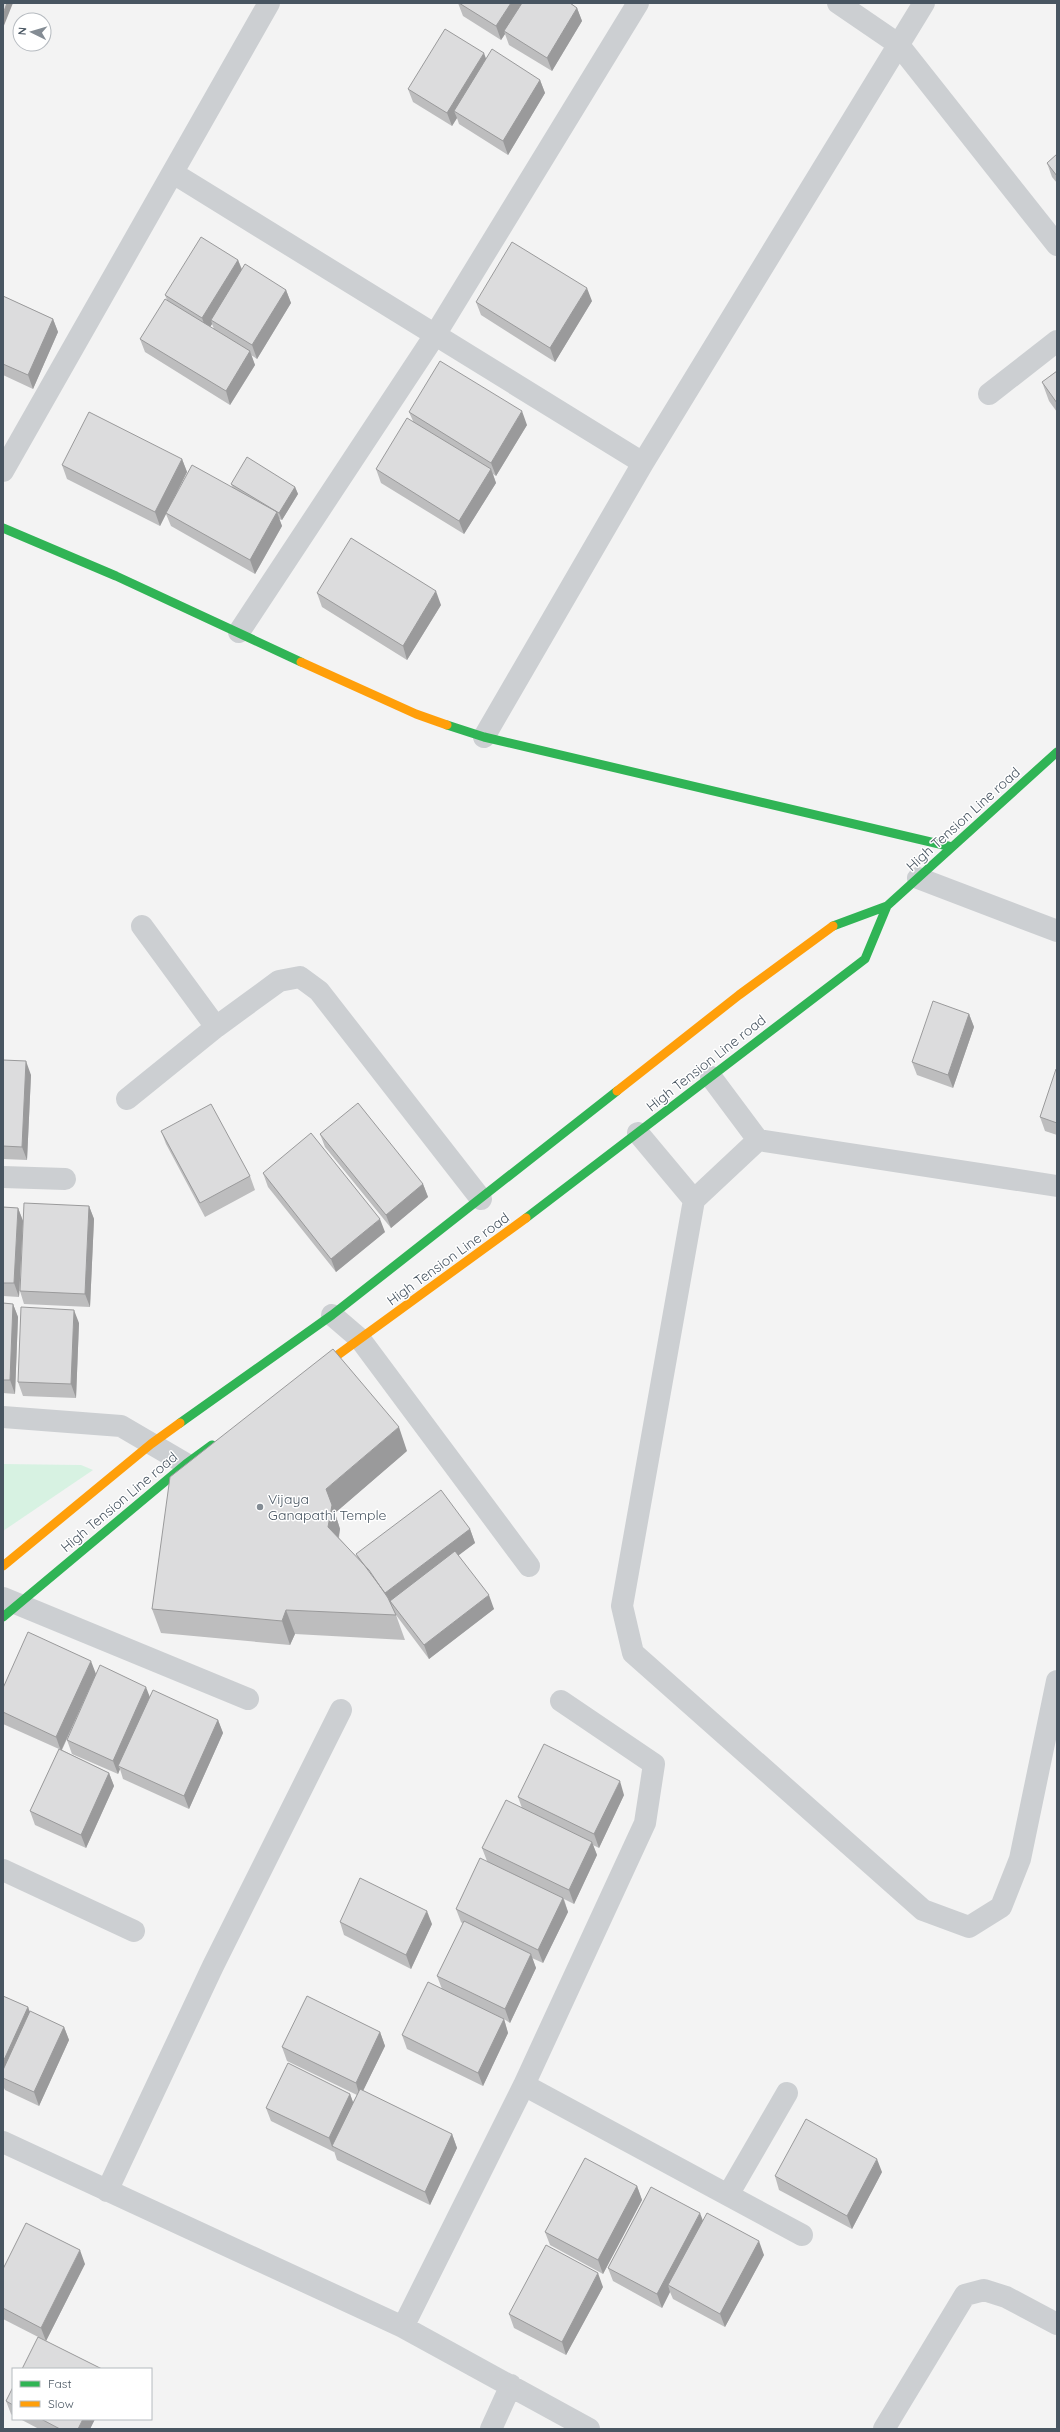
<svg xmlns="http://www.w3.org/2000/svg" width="1060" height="2432" font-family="Quicksand,sans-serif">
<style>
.green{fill:#d7f2e2}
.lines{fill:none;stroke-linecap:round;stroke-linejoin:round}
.street{stroke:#cccfd2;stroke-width:22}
.fast{stroke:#30b455;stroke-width:9}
.slow{stroke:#ff9f0a;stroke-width:9}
.wall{fill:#bdbdbe;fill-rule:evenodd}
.shaded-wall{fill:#9a9a9b}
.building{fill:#dcdcdd;stroke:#9a9a9b}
.poi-dot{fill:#848c94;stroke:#fff;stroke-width:1.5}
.labels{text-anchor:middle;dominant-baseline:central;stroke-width:3;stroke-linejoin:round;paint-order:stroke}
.street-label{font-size:14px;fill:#485561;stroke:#fff}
.poi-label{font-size:14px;fill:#485561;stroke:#fff;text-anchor:start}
</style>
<rect width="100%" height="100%" fill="#f3f3f3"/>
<!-- green -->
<path class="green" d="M3 1464 81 1465 93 1470 3 1531Z"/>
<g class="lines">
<!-- street -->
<path class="street" d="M838 3 898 44 1057 245
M173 173 643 463
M989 394 1057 341
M3 471 269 3
M239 632 435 335 638 3
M484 737 643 463 924 3
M918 878 1057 931
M142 926 216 1027
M711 1077 758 1140 1057 1186
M127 1099 216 1027 279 981 300 977 319 991 481 1199
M638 1133 694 1200 622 1606 633 1653 923 1910 969 1927 1001 1907 1020 1859 1057 1681
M3 1177 65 1179
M694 1200 758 1140
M332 1315 360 1339 529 1566
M3 1417 121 1426 186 1464
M3 1598 248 1699
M3 1870 134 1931
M524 2085 802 2235
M3 2142 403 2327 589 2429
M107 2191 213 1966 341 1710
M728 2195 787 2093
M403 2327 524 2085 645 1823 654 1764 561 1701
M491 2429 511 2385
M884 2429 965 2295 984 2290 1006 2297 1057 2324"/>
<!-- fast -->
<path class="fast" d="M3 528 116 576 301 662
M447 725 484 737 952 847
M833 926 887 906 1057 752
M526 1218 865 959 887 906
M180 1423 332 1315 617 1091
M3 1617 186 1464 212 1445"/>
<!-- slow -->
<path class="slow" d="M301 662 416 714 447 725
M617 1091 739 995 833 926
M313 1373 526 1218
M3 1566 151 1444 180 1423"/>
</g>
<!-- wall -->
<path class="wall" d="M458 3H570L577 8 582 21 552 71 509 45 505 34 501 40 463 16Z
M486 59 540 80 545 93 508 155 459 124 457 118 452 126 413 102 408 89Z
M1057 154V183L1052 177 1047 163Z
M238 260 242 269 286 290 291 303 257 359 251 355 255 365 230 405 145 352 140 339 167 300 165 295ZM212 324 214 329 210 327Z
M3 296 53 319 58 332 33 389 3 375Z
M592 301 555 362 481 315 476 302Z
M1057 371V412L1049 401 1042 382Z
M409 412 527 425 496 476 493 474 496 483 464 534 381 483 376 469 413 421Z
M182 459 187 472 171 504 233 488 231 484 295 487 298 494 282 520 279 519 282 526 255 574 171 526 166 514 160 526 67 479 62 465Z
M317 593 441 605 407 660 322 607Z
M969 1014 974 1027 953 1088 917 1075 912 1062Z
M3 1060 31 1075 27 1160 3 1159Z
M1057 1069V1135L1045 1131 1040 1117Z
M161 1131 250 1176 255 1190 205 1217 166 1144Z
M320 1134 423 1184 428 1197 391 1228 325 1147Z
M263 1173 385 1232 336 1272 268 1187Z
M89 1206 94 1219 90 1307 24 1304 20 1291Z
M3 1207 18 1208 23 1221 19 1297 3 1296Z
M3 1303 13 1304 18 1317 15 1394 3 1393Z
M79 1323 76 1398 23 1396 18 1382Z
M407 1451 335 1513 340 1529 339 1538 358 1559 356 1554 470 1529 475 1543 458 1555 494 1609 429 1659 396 1615 405 1640 295 1634 290 1645 161 1633 152 1609Z
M96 1674 62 1750 109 1773 114 1786 86 1848 35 1825 30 1811 59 1749 3 1724V1688Z
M150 1697 218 1720 223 1733 189 1809 123 1779 120 1769 118 1774 72 1754 67 1740Z
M624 1795 599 1848 593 1845 597 1855 574 1904 564 1899 568 1912 543 1963 532 1958 536 1968 510 2023 504 2019 508 2033 483 2086 407 2049 402 2035 442 1989 437 1976 463 1924 461 1922 456 1909 487 1861 482 1848 522 1808 518 1797Z
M340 1922 432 1924 411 1969 344 1935Z
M3 1996 28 2007 30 2012 64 2027 69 2040 39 2106 5 2090 3 2086V2087Z
M380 2032 385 2046 363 2091 452 2134 457 2148 430 2205 337 2160 334 2151V2152L271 2121 266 2108 350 2094 353 2102 357 2095 287 2061 282 2047Z
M882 2172 852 2229 779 2190 775 2176Z
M637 2186 642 2200 603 2274 550 2245 545 2232Z
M703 2221 764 2255 725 2327 673 2299 670 2292 662 2308 613 2281 608 2268Z
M85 2264 46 2341 3 2319V2269Z
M603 2287 566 2355 514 2328 509 2314Z
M13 2387V2416L11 2414 6 2401Z
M20 2419H95L90 2429H39Z"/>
<!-- shaded-wall -->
<path class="shaded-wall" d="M7 3H13L3 28V14Z
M511 3H524L504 31 505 34 501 40 496 26Z
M577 8 582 21 552 71 547 58Z
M484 53 489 67 454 111 457 118 452 126 447 113Z
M540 80 545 93 508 155 503 141Z
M238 260 243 273 211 320 212 324 207 332 202 318Z
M587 288 592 301 555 362 550 348Z
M286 290 291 303 257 359 252 345Z
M53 319 58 332 33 389 28 375Z
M250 351 255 365 230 405 226 391Z
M522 411 527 425 496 476 491 463Z
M182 459 187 472 160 526 155 512Z
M491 469 496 483 464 534 459 521Z
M295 487 298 494 282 520 279 513Z
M277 512 282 526 255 574 250 560Z
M436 591 441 605 407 660 403 646Z
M969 1014 974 1027 953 1088 948 1075Z
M26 1061 31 1075 27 1160 22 1147Z
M423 1184 428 1197 391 1228 386 1215Z
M89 1206 94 1219 90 1307 85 1294Z
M18 1208 23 1221 19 1297 14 1283Z
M380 1219 385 1232 336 1272 331 1259Z
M13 1304 18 1317 15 1394 10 1380Z
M74 1310 79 1323 76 1398 71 1384Z
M399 1427 407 1451 335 1513 340 1529 336 1551 328 1527 326 1489Z
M470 1529 475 1543 393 1605 390 1601 392 1606 390 1607 385 1593Z
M489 1595 494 1609 429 1659 424 1645Z
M286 1610 295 1634 290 1645 282 1621Z
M91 1661 96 1674 61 1751 56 1737Z
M146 1687 151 1700 118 1766 120 1769 118 1774 113 1761Z
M218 1720 223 1733 189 1809 184 1796Z
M109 1773 114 1786 86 1848 81 1835Z
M620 1781 624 1795 599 1848 594 1834Z
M592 1842 597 1855 574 1904 569 1890Z
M563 1898 568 1912 543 1963 538 1950Z
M427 1911 432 1924 411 1969 406 1955Z
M531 1954 536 1968 510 2023 505 2009Z
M28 2007 33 2021 3 2078V2062Z
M504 2019 508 2033 483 2086 478 2073Z
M64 2027 69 2040 39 2106 34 2092Z
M380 2032 385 2046 360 2097 356 2083Z
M350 2094 355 2108 332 2146 334 2152 329 2138Z
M452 2134 457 2148 430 2205 425 2192Z
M877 2159 882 2172 852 2229 847 2216Z
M637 2186 642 2200 603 2274 598 2260Z
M700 2213 705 2226 668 2285 670 2292 662 2308 657 2294Z
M759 2241 764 2255 725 2327 720 2314Z
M80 2250 85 2264 46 2341 41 2328Z
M598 2273 603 2287 566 2355 562 2342Z
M83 2419H95L90 2429H78Z"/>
<!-- building -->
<path class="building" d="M3 3H7L3 14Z
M459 3H511L496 26Z
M522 3H570L577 8 547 58 504 31Z
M445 29 484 53 447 113 408 89Z
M492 49 540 80 503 141 454 111Z
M1057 154V176L1047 163Z
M201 237 238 260 202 318 165 295Z
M512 242 587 288 550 348 476 302Z
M245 264 286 290 252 345 211 320Z
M3 296 53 319 28 375 3 364Z
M165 299 250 351 226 391 140 339Z
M440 361 522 411 491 463 409 412Z
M1057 371V403L1042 382Z
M89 412 182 459 155 512 62 465Z
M407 418 491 469 459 521 376 469Z
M247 457 295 487 279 513 231 484Z
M192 465 277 512 250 560 166 513Z
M351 538 436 591 403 646 317 593Z
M933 1001 969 1014 948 1075 912 1062Z
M3 1060 26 1061 22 1147 3 1146Z
M1056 1069H1057V1123L1040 1117Z
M358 1103 423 1184 386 1215 320 1134Z
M211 1104 250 1176 200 1203 161 1131Z
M311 1133 380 1219 331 1259 263 1173Z
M24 1203 89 1206 85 1294 20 1291Z
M3 1207 18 1208 14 1283H3Z
M3 1303 13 1304 10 1380H3Z
M21 1307 74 1310 71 1384 18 1382Z
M333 1349 399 1427 326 1489 332 1505 328 1527 369 1570 388 1598 396 1615 286 1610 282 1621 152 1609 170 1477Z
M441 1490 470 1529 385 1593 356 1554Z
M455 1551 489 1595 424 1645 390 1601Z
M28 1632 91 1661 56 1737 3 1712V1688Z
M100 1665 146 1687 113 1761 67 1740Z
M153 1690 218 1720 184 1796 118 1766Z
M544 1744 620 1781 594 1834 518 1797Z
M59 1749 109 1773 81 1835 30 1811Z
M506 1800 592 1842 569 1890 482 1848Z
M480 1858 563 1898 538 1950 456 1909Z
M360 1878 427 1911 406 1955 340 1922Z
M464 1921 531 1954 505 2009 437 1976Z
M428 1982 504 2019 478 2073 402 2035Z
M3 1996 28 2007 3 2062Z
M307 1996 380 2032 356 2083 282 2047Z
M30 2011 64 2027 34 2092 3 2078V2070Z
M288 2063 350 2094 329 2138 266 2108Z
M360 2089 452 2134 425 2192 332 2146Z
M806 2119 877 2159 847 2216 775 2176Z
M585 2158 637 2186 598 2260 545 2232Z
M651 2187 700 2213 657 2294 608 2268Z
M707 2213 759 2241 720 2314 668 2285Z
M26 2223 80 2250 41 2328 3 2308V2269Z
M546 2245 598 2273 562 2342 509 2314Z
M38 2337 102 2369H22Z
M13 2387V2405L6 2401Z
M41 2419H83L78 2429H60Z"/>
<!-- markers -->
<circle class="poi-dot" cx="260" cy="1507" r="4"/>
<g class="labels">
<!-- street labels -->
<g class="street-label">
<text transform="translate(963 819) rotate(-42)">High Tension Line road</text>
<text transform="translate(706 1063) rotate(-38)">High Tension Line road</text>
<text transform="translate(448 1259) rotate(-36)">High Tension Line road</text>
<text transform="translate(119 1502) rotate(-40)">High Tension Line road</text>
</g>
<!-- poi labels -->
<g class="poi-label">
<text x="268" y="1499">Vijaya<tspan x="268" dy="16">Ganapathi Temple</tspan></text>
</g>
</g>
<!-- border -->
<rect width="1060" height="2432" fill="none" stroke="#485561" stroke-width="8"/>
<!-- legend -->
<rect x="12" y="2368" width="140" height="52" fill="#ffffff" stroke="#b6bbc0"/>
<rect x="20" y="2381" width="20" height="6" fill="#30b455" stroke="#b6bbc0"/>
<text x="48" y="2388" font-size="12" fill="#485561">Fast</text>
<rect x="20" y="2401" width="20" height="6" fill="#ff9f0a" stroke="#b6bbc0"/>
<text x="48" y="2408" font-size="12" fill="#485561">Slow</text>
<!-- north arrow -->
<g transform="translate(32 32) rotate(275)"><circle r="19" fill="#ffffff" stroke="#b6bbc0"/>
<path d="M0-3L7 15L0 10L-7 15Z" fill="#848c94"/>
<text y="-6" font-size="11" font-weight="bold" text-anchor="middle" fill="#485561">N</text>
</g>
</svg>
